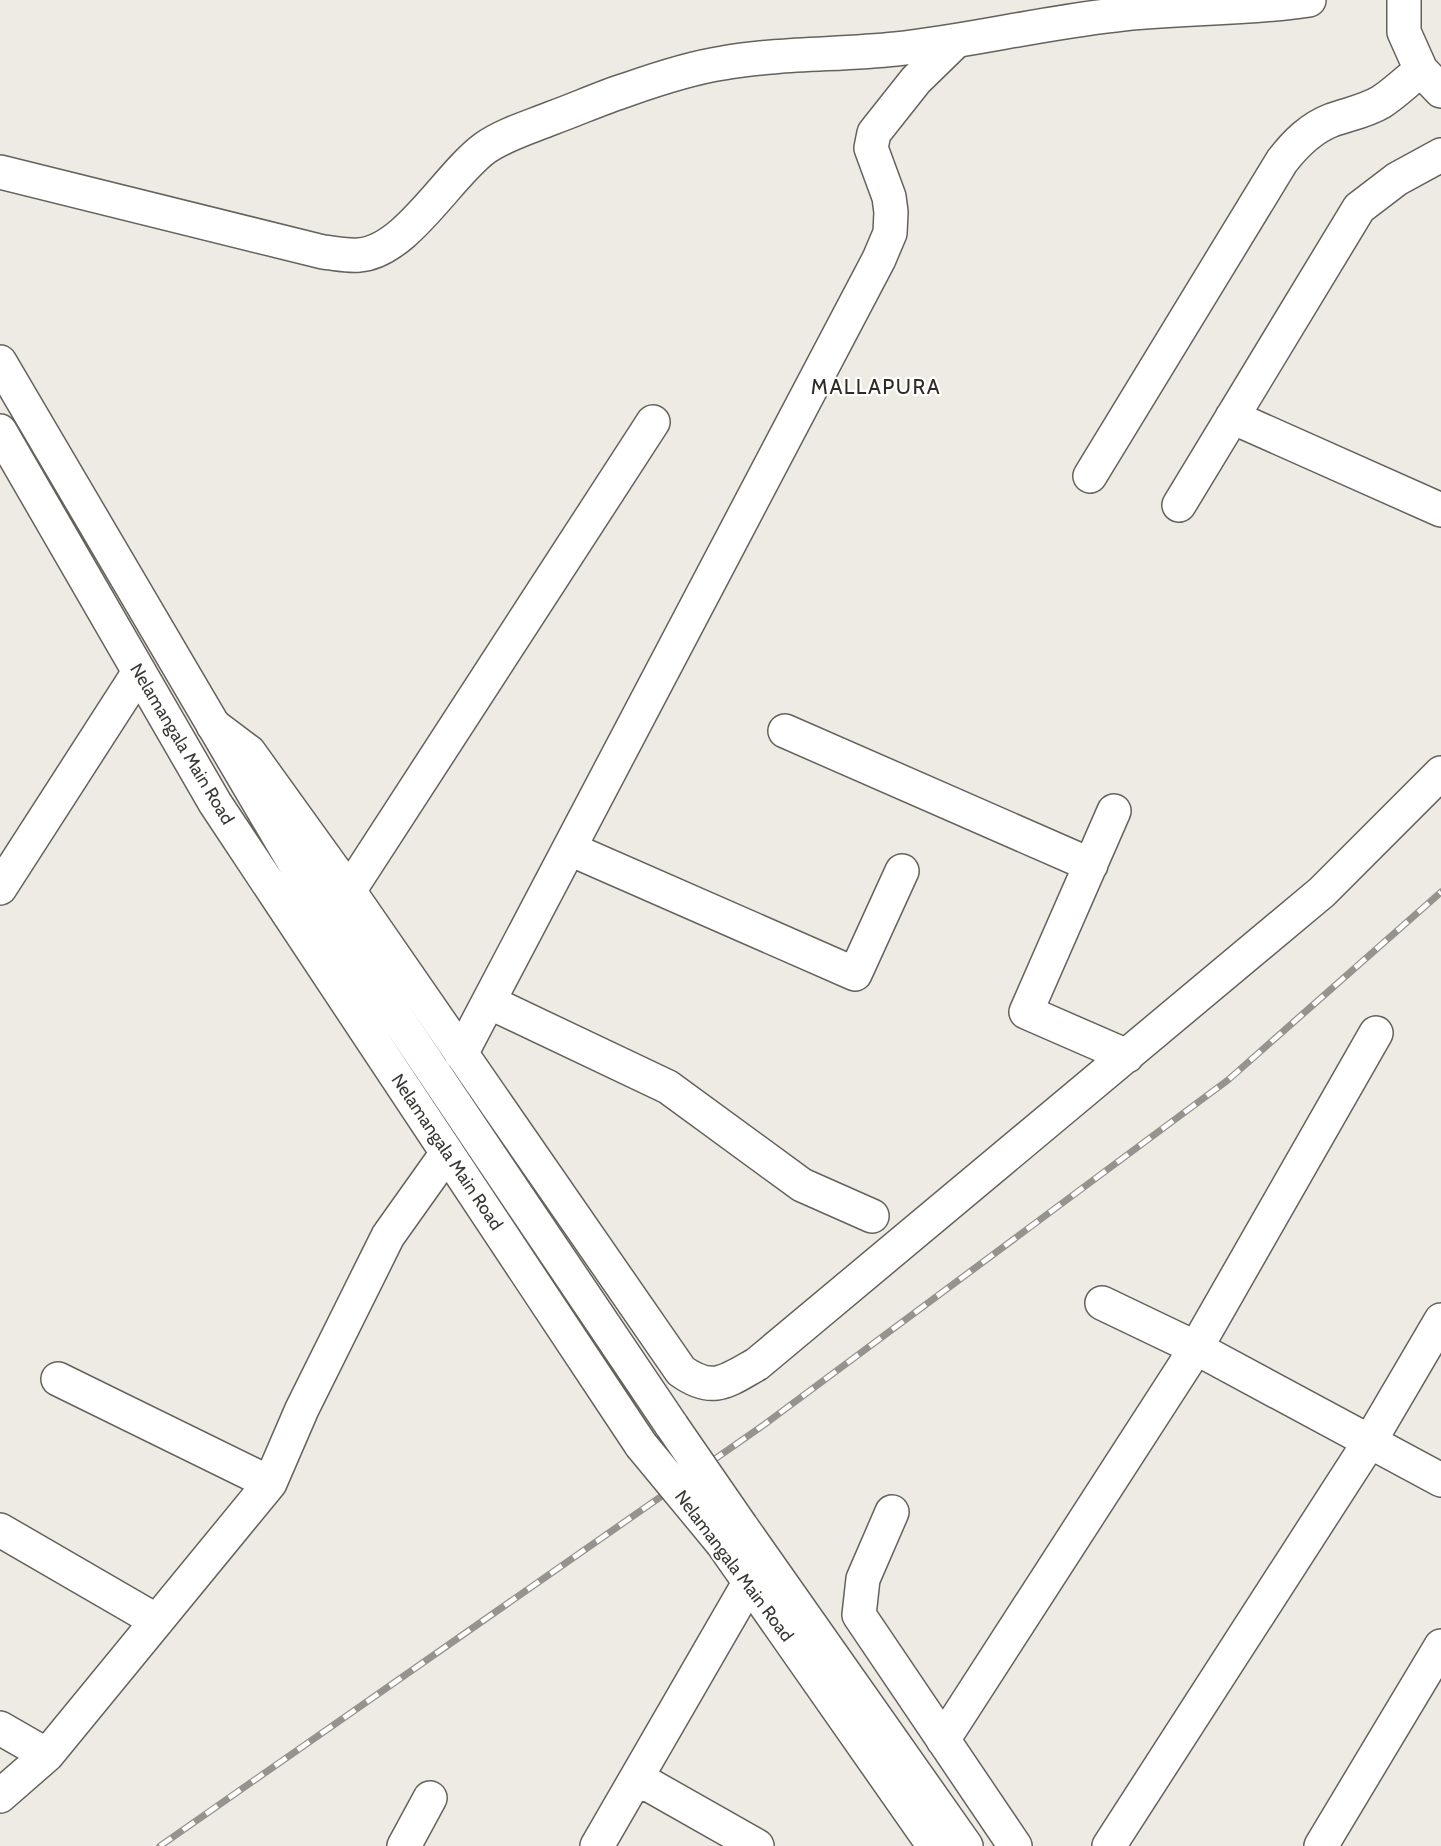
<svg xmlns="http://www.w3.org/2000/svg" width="1441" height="1846" font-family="Cabin,sans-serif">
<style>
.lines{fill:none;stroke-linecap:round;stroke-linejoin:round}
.minor-casing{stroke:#65625c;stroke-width:36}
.tertiary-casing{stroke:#65625c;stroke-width:36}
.secondary-casing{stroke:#65625c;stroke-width:36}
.minor{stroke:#fff;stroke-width:33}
.tertiary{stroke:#fff;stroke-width:33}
.secondary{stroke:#fff;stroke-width:33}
.rail-casing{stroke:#95938e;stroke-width:7}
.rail{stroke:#fff;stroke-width:4.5;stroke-dasharray:14;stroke-linecap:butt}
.secondary-bridge-casing{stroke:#65625c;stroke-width:36;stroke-linecap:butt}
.secondary-bridge{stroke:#fff;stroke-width:33}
.labels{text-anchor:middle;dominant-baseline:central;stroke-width:4.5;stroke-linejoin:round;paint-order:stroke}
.street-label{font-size:18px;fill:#393835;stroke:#fff}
.quarter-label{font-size:21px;letter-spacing:1.5px;fill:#2e2c26;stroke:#fff}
</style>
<rect width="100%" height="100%" fill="#eeebe4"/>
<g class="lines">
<!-- minor casing -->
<g class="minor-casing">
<path id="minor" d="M1404 0V32L1421 70 1441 91
M1232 417 1441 510
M1090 476 1282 161C1296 143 1311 128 1332 120 1349 114 1366 111 1381 102 1395 93 1408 80 1421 70
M1179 505 1359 208 1397 179 1441 155
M213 725 249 752 349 891 681 1371C713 1394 727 1381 757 1364L1322 892 1441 773
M785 731 1091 865
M1114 811 1026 1012 1127 1056
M570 849 855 974 902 871
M0 888 139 672
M349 891 653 422
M489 1002 668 1087 802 1185 872 1216
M461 1054 879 259 890 233 891 212 889 197 871 148 874 133 916 80 955 42
M1102 1303 1196 1348 1441 1480
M58 1379 270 1483
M892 1512 863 1579 859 1615 1015 1846
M0 1530 157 1621
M0 1728 47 1755
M943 1740 1196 1348 1376 1033
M637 1778 757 1846
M0 1796 47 1755 270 1483 302 1409 388 1236 447 1153
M404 1846 430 1798
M597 1846 749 1583
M1109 1846 1370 1441 1441 1320
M1321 1846 1441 1646"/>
</g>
<!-- tertiary casing -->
<g class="tertiary-casing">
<path id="tertiary" d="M0 172 323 252C334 253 347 256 359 255 406 252 448 175 485 148 505 134 530 127 552 118 577 109 601 98 626 90 657 79 690 68 723 63 780 53 838 55 896 49 970 41 1041 23 1115 15 1179 7 1245 10 1309 0"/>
</g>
<!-- secondary casing -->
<g class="secondary-casing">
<path id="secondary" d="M0 362 305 881 672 1426
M0 431 215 803 641 1445
M741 1526 966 1846
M722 1543 934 1846"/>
</g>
<!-- minor -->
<use href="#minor" class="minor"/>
<!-- tertiary -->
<use href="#tertiary" class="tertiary"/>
<!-- secondary -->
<use href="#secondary" class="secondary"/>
<!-- rail casing -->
<g class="rail-casing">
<path id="rail" d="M160 1846 765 1424 1228 1080 1441 892"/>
</g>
<!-- rail -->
<use href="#rail" class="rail"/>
<!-- secondary-bridge casing -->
<g class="secondary-bridge-casing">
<path id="secondary-bridge" d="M672 1426 741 1526
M641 1445 722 1543"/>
</g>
<!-- secondary-bridge -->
<use href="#secondary-bridge" class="secondary-bridge"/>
</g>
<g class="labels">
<!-- street labels -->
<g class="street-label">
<text transform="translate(182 744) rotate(59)">Nelamangala Main Road</text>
<text transform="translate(447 1152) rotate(56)">Nelamangala Main Road</text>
<text transform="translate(734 1566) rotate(53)">Nelamangala Main Road</text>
</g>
<!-- quarter labels -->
<g class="quarter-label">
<text x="876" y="386">MALLAPURA</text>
</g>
</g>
</svg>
